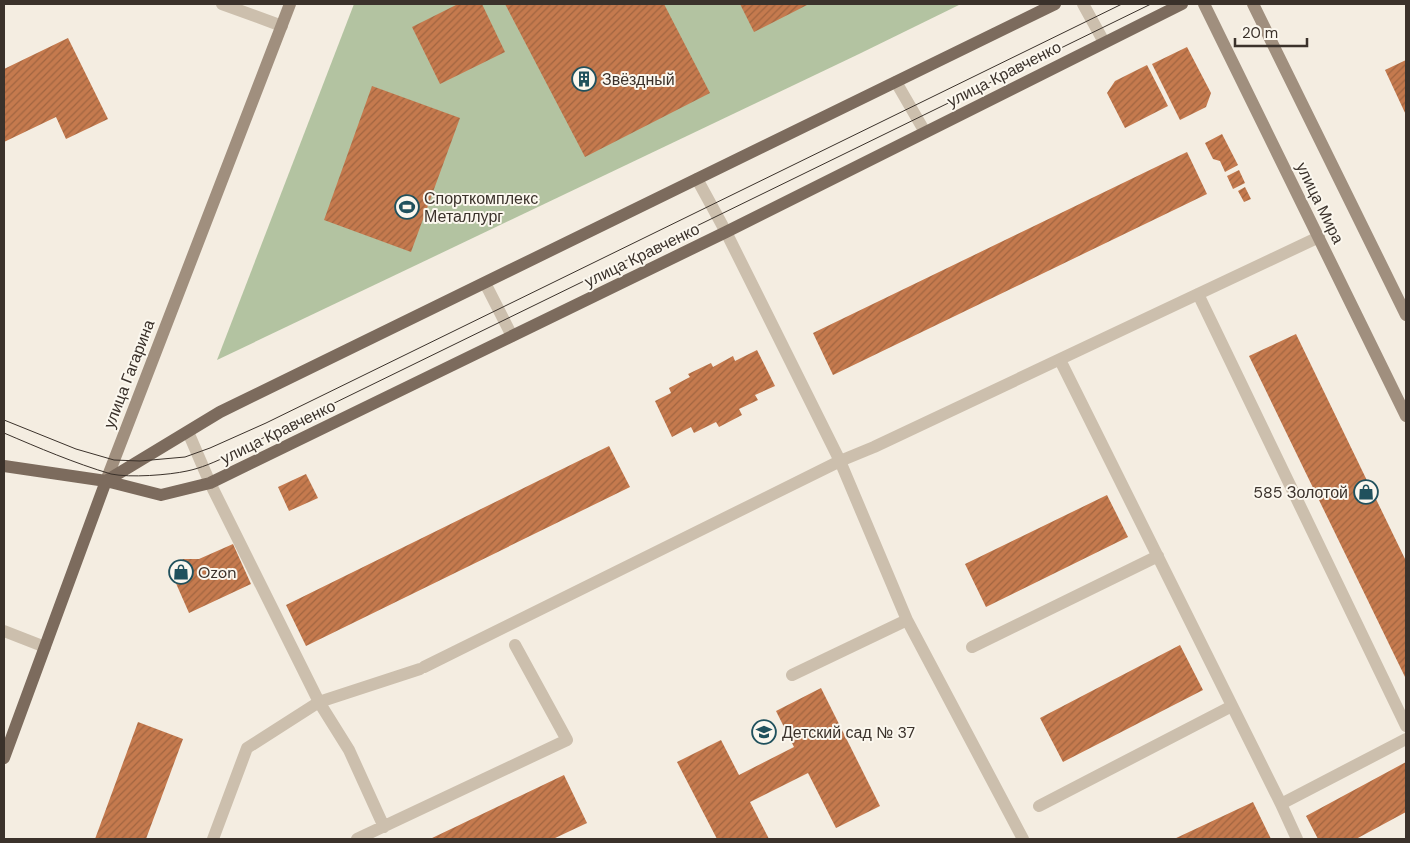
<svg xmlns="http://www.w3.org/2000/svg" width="1410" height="843" font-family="'DM Sans',sans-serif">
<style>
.park{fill:#b3c3a1}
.building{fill:url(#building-hatch)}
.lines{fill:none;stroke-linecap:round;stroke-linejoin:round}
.lane{stroke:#ccbfad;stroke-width:12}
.street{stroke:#ccbfad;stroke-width:12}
.secondary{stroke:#a08f7e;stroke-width:12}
.primary{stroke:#7c6b5d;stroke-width:12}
.tram{stroke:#3b322b;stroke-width:1}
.labels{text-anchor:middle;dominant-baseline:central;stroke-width:4;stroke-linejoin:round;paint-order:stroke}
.street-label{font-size:16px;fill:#3b322b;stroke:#fbf7ee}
.poi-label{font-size:16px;fill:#3b322b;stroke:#fbf7ee;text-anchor:start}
</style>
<defs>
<pattern id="building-hatch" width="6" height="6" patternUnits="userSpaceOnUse" patternTransform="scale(1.25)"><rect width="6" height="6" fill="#c57a4e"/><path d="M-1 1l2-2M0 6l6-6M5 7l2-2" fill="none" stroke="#a16541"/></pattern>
</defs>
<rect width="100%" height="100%" fill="#f4ede1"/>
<!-- park -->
<path class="park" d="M354 4H961L859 54 217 360Z"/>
<!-- building -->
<path class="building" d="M458 4H482L505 52 440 84 412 27Z
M505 4H664L710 93 585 157Z
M740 4H809L754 32Z
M68 38 108 119 66 139 56 117 4 142V69Z
M1187 47 1211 93 1206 107 1180 120 1152 64Z
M1406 60V115L1385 70Z
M1147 65 1168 106 1125 128 1107 93 1115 81Z
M372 86 460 118 411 252 324 220Z
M1222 134 1238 165 1225 172 1220 161 1213 159 1205 143Z
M1187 152 1207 194 833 375 813 333Z
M1239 170 1245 183 1233 189 1227 176Z
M1245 187 1251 199 1244 202 1238 191Z
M1296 334 1406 561V679L1249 356Z
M757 350 775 386 755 395 758 400 739 409 742 415 719 427 716 422 694 433 691 427 672 437 655 401 671 393 669 388 690 377 688 374 711 363 713 367 733 356 735 361Z
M609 446 630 487 306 646 286 605Z
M306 474 318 498 289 511 278 487Z
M1107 495 1128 537 986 607 965 564Z
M233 544 251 584 189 613 171 572 183 559H199Z
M1180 645 1203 690 1063 762 1040 718Z
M821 688 880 806 836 828 808 773 750 802 769 839H717L677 762 721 740 739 775 794 747 776 711Z
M138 722 183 739 146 839H95Z
M1406 762V812L1356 839H1318L1306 816Z
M564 775 587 823 553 839H430Z
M1253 802 1271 839H1174Z"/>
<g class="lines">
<!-- lane -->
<path class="lane" d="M222 4 282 26
M697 179 726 232 840 461 907 620 1023 839
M1198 294 1406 726
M1060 360 1281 804
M210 483 319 702 420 669
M4 631 45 647
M972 647 1158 556
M424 667 840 461 874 447 1319 237
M792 675 907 620
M1039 806 1232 706
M213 839 247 748 319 702 349 750 384 827
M357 839 567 740 515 645
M1297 839 1281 804 1406 739"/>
<!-- street -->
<path class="street" d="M1083 4 1104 42
M896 82 925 132
M485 283 512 336
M188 432 210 483"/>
<!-- secondary -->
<path class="secondary" d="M1204 4 1406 416
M1253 4 1406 315
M106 481 290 4"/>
<!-- primary -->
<path class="primary" d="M4 466 106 481 161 495 210 483 726 232 1182 4
M106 481 220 412 1055 4
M4 758 106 481"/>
<!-- tram -->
<path class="tram" d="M4 420 76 449 114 460 140 461 185 457 210 448 266 423 1122 4
M4 433C39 448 74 463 111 474 130 478 169 475 187 471 213 466 250 444 275 432L1151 4"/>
</g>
<!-- icons -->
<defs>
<g id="building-ring" transform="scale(1.25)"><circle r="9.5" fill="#fbf7ee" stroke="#20515d" stroke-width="1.5"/><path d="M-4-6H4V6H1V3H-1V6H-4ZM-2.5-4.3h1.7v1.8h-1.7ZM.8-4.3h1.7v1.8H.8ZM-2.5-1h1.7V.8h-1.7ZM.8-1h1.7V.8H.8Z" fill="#20515d"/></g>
<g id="stadium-ring" transform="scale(1.25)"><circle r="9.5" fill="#fbf7ee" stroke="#20515d" stroke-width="1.5"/><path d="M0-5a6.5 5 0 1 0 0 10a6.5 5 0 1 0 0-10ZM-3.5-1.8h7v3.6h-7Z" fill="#20515d"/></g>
<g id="shop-ring" transform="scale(1.25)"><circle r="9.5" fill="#fbf7ee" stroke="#20515d" stroke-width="1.5"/><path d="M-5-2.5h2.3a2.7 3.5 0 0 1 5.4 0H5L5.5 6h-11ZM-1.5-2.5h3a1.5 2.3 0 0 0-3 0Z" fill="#20515d"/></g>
<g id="school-ring" transform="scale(1.25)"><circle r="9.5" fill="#fbf7ee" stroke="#20515d" stroke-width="1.5"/><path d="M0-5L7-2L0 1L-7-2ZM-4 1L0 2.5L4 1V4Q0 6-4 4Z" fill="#20515d"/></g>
</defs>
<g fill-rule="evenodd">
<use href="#building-ring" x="584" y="79"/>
<use href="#stadium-ring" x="407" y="207"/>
<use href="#shop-ring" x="1366" y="492"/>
<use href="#shop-ring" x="181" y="572"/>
<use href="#school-ring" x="764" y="732"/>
</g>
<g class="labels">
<!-- street labels -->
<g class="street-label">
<text transform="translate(1004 74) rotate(-27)">улица Кравченко</text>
<text transform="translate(1320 203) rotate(64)">улица Мира</text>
<text transform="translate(642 255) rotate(-26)">улица Кравченко</text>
<text transform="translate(129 374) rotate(-69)">улица Гагарина</text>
<text transform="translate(278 432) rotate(-26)">улица Кравченко</text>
</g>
<!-- poi labels -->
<g class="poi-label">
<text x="602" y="79">Звёздный</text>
<text x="424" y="198">Спорткомплекс<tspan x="424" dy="18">Металлург</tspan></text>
<text x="1348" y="492" text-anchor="end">585 Золотой</text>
<text x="198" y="572">Ozon</text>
<text x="782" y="732">Детский сад № 37</text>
</g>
</g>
<!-- border -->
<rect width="1410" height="843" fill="none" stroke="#3b322b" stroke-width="10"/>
<!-- scale -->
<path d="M1235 38v8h72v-8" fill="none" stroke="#3b322b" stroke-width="2.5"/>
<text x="1242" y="38" font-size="15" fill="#3b322b" stroke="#fbf7ee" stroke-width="4" paint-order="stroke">20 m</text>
</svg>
